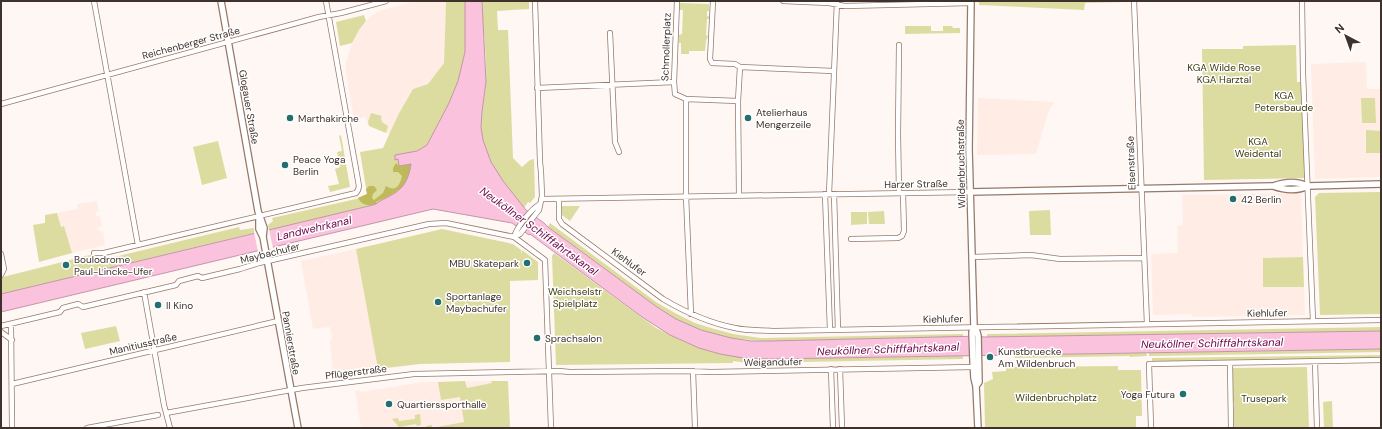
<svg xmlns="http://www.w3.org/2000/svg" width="1382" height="429" font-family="'DM Sans',sans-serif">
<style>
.built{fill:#ffede5}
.green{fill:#dddca0}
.forest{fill:#beba5a}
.water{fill:#fac2dc;stroke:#c296a7}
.pier{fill:#fef7f4}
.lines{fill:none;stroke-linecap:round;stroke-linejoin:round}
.minor-casing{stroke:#977868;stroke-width:6}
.tertiary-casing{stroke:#977868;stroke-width:8}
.minor{stroke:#fff;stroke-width:4.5}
.tertiary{stroke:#fff;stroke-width:5.5}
.poi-dot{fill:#236e6e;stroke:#fff;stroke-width:1.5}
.labels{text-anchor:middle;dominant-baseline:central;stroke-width:3;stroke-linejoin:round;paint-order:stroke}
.street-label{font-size:10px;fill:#3f312b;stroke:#fff}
.park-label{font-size:10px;fill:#3c3a11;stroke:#fff}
.poi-label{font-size:10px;fill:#3f312b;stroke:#fff;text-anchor:start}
.water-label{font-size:11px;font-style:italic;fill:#6f0349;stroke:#fff}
</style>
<rect width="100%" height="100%" fill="#fef7f4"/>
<!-- built -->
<path class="built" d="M415 1H446L444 63 428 84 413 89 398 115 390 134 369 126 365 117 354 120 346 73V63L353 40 359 30 372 15 379 11Z
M1366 62 1367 89H1381V177L1315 179 1311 64Z
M978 98 1054 102 1048 113 1036 154 977 155Z
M1301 193 1303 257 1263 258V287H1304L1305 315 1193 317 1192 314 1153 315 1151 254 1178 253 1177 226 1183 225 1182 195Z
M97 201 99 211 96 212V216H100L102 226 98 227 99 231H103L105 245 72 253 64 227H61L57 213 78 209 77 204Z
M356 249 378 369 333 375 330 341 332 338 330 327 313 329 301 261Z
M508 381 510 428H361L355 391 360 390 361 392 423 382Z"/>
<!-- green -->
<path class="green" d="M446 1H465V52L458 81 449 103 427 145 417 151 395 155 398 159 406 183 377 204 269 230 268 225 273 221 272 218 356 199 367 194 360 152 383 148 398 115 413 89 428 84 444 63Z
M482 1H529V9L497 11 498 30H508L513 158 522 167 530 160 534 159 535 197 530 203 528 202 524 208C507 187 490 167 483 141 478 122 485 102 486 83 487 56 483 28 482 1Z
M979 1H1127V2L1085 3 1084 10 979 5Z
M680 3 709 4V11H707V16L710 17V19H707L706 35 708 36 706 41 705 51H689V54H681V43H679V35L682 34 683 10H679Z
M364 15 366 21 359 30 352 43 340 46 336 22Z
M905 26H931V31H943V26H952L953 28H960V33L905 34Z
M1296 45 1297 82H1302L1305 178 1204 180 1202 49H1243V46Z
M1361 98H1375L1376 123H1362Z
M371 113 382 116 381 118 382 122 388 126 386 133 369 126 368 122Z
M1366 130 1381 131V153H1366Z
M341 135 350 187 330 192 328 186 339 184 335 169 340 167 337 152 342 151 339 136Z
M218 141 227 178 202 185 193 147Z
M1380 192 1381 314 1320 315 1315 197 1319 193Z
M562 206H580L570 221 562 215Z
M1050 210 1051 235H1030L1029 211Z
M884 211 885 224H869L868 212Z
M851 212H867V224L851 225Z
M57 213 61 227 64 226 72 253 39 262 33 225 45 223V215Z
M550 223 656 302 675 313 695 323 711 328 733 334 760 338 963 334V337L762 341 731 338 708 332 695 328 676 319 657 307 548 227Z
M239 227 240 230 254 228V233L1 294V279L3 277 94 254 96 260 106 259Z
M442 229 513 244 521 250V254L522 250 538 262V280L510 281V362L420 364 378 369 356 249Z
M554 253 656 328 685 342 709 351 720 354 770 359 963 356V359L747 363 733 361V363L556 365 552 256Z
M1303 257 1304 287H1263V258Z
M116 326 120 341 85 349 81 333Z
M1381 327V331L987 337V334Z
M1381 349V352L1149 356V353Z
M1146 353 1147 356 1130 357V356L1015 358 1013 355Z
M1381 355V358L1152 362V358Z
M1118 366V370H1141L1142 416H1136V427L985 428 984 383 993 379 992 372 1006 371V367Z
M1307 367 1309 428H1234V402L1232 401V392H1233V368Z
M465 381 467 388 492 383 491 381H508L510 428H426V426L432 425V428L464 422 460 397 441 400 438 382Z
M1332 401 1333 428H1324L1323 402Z
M420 414 421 425 417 426 416 424 399 427 392 419 398 418 399 421 415 419V415Z"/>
<!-- forest -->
<path class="forest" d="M396 163 399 166 411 164C408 188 397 193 376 202L377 204C369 206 362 206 358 198L367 194 366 189 369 186H374L377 190 373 194 372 198 374 200 383 193 386 186C395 192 400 186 402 176L398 172H393V168Z"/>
<!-- water -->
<path class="water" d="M465 1H482L486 82 482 112 481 127 483 140 491 162 503 181 526 210 544 223 548 227 657 307 676 319 701 330 731 338 751 341H770L982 336V337L1381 331V349L770 359 743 358 720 354 699 348 670 335 642 317 530 234 529 235 512 223 433 209 1 312V294L373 205C377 204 379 201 384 199 401 191 408 184 411 164L399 166 398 159 395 160V155L417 151 427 145 449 103 458 81 465 52Z"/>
<!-- pier -->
<path class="pier" d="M269 229 273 248 258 252 254 232Z"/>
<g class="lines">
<!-- minor casing -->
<g class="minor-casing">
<path id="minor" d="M94 1 138 245
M677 1 674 82 675 94 686 99 738 101
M713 1 710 59 712 63 735 64 740 67 833 71
M783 1 829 3 845 6 971 3
M1134 1 1147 324
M1302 1 1303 74 1313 321
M610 33 615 142 619 152
M899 45 898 134 899 193
M537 88 674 82
M686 99V196L691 314
M1 104 319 17 341 13 386 1
M825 194 830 330
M829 194 837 1
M834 194 838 330
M739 195 738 101 740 67
M542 199 970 192
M559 199V219L562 224 663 299C685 312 709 323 735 328 748 331 762 330 775 331L1381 320
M514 237 520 234 539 210 542 196 541 172 540 162 535 1
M514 237C517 227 531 209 540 204
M851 239 898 238 902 236 904 231 903 193
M94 253H104L356 193 358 190 359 186 326 1
M1 254 4 269 1 275
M972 257 1031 255 1060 259 1144 258
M144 292 164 405 170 428
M11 324 12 428
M1 326 60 312 63 308 78 304 83 307 176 285 179 281 198 276 202 278 240 269 259 263 429 224 446 223 514 237 545 260 551 428
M1 332 12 340
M1315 362 1317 428
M1230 363 1231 428
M831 369 833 428
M840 369 842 428
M693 371 695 428
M12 384 278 321
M166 413 302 388 414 374 559 371 570 372 687 371 711 372 973 367
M87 428 158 415
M1151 428 1149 364 1381 360"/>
</g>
<!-- tertiary casing -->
<g class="tertiary-casing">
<path id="tertiary" d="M221 1 258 211 264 228 263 237
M971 1 969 149 974 327 972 332 973 360 974 378 976 386 978 428
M1273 186C1284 190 1297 191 1308 186L1381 184
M970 192 1273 186C1284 182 1297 181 1308 186
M259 217V229L263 237 298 428
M974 327 977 332 978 336 979 382 976 386"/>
</g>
<!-- minor -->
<use href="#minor" class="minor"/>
<!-- tertiary -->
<use href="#tertiary" class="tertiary"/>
</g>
<!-- markers -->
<g class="poi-dot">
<circle cx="290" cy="118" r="4"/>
<circle cx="748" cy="118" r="4"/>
<circle cx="285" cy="165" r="4"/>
<circle cx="1233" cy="199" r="4"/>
<circle cx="527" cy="263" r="4"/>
<circle cx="66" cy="265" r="4"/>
<circle cx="438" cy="302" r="4"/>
<circle cx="158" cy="305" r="4"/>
<circle cx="537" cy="338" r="4"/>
<circle cx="990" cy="357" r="4"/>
<circle cx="1183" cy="394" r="4"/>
<circle cx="389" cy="404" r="4"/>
</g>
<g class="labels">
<!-- street labels -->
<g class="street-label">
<text transform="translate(191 43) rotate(-15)">Reichenberger Straße</text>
<text transform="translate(666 47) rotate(-88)">Schmollerplatz</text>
<text transform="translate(249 107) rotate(80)">Glogauer Straße</text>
<text transform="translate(1131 163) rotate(-92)">Elsenstraße</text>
<text transform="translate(961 164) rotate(-91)">Wildenbruchstraße</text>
<text transform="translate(916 184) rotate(-1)">Harzer Straße</text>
<text transform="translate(270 253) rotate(-14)">Maybachufer</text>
<text transform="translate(629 262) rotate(36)">Kiehlufer</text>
<text transform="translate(1267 313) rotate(-1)">Kiehlufer</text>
<text transform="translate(943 319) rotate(-1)">Kiehlufer</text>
<text transform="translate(291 343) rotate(80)">Pannierstraße</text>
<text transform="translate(143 344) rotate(-13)">Manitiusstraße</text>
<text transform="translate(773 362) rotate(-1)">Weigandufer</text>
<text transform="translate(356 372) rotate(-7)">Pflügerstraße</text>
</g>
<!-- park labels -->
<g class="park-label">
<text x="1224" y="67">KGA Wilde Rose<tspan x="1224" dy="12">KGA Harztal</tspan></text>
<text x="1284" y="95">KGA<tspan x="1284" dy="12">Petersbaude</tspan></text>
<text x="1258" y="141">KGA<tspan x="1258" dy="12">Weidental</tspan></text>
<text x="575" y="291">Weichselstr<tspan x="575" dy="12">Spielplatz</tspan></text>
<text x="1056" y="397">Wildenbruchplatz</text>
<text x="1264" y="398">Trusepark</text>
</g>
<!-- poi labels -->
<g class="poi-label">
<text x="756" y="112">Atelierhaus<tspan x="756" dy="12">Mengerzeile</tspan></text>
<text x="298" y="118">Marthakirche</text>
<text x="293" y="159">Peace Yoga<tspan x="293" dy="12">Berlin</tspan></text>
<text x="1241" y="199">42 Berlin</text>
<text x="74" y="259">Boulodrome<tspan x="74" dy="12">Paul-Lincke-Ufer</tspan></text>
<text x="519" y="263" text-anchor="end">MBU Skatepark</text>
<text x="446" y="296">Sportanlage<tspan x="446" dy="12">Maybachufer</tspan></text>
<text x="166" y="305">Il Kino</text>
<text x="545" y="338">Sprachsalon</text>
<text x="998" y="351">Kunstbruecke<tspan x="998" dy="12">Am Wildenbruch</tspan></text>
<text x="1175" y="394" text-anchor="end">Yoga Futura</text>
<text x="397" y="404">Quartierssporthalle</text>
</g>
<!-- water labels -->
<g class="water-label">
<text transform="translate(314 228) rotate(-13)">Landwehrkanal</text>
<text transform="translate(539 231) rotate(36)">Neuköllner Schifffahrtskanal</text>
<text transform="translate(1212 343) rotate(-1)">Neuköllner Schifffahrtskanal</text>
<text transform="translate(888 349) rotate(-2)">Neuköllner Schifffahrtskanal</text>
</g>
</g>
<!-- border -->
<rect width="1382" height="429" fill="none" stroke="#3f312b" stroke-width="4"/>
<!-- north arrow -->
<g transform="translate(1346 36) rotate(319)" stroke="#ffffff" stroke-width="3" paint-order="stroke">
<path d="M0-3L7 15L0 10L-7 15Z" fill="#3f312b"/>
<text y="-6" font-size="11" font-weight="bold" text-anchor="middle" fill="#3f312b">N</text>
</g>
</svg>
